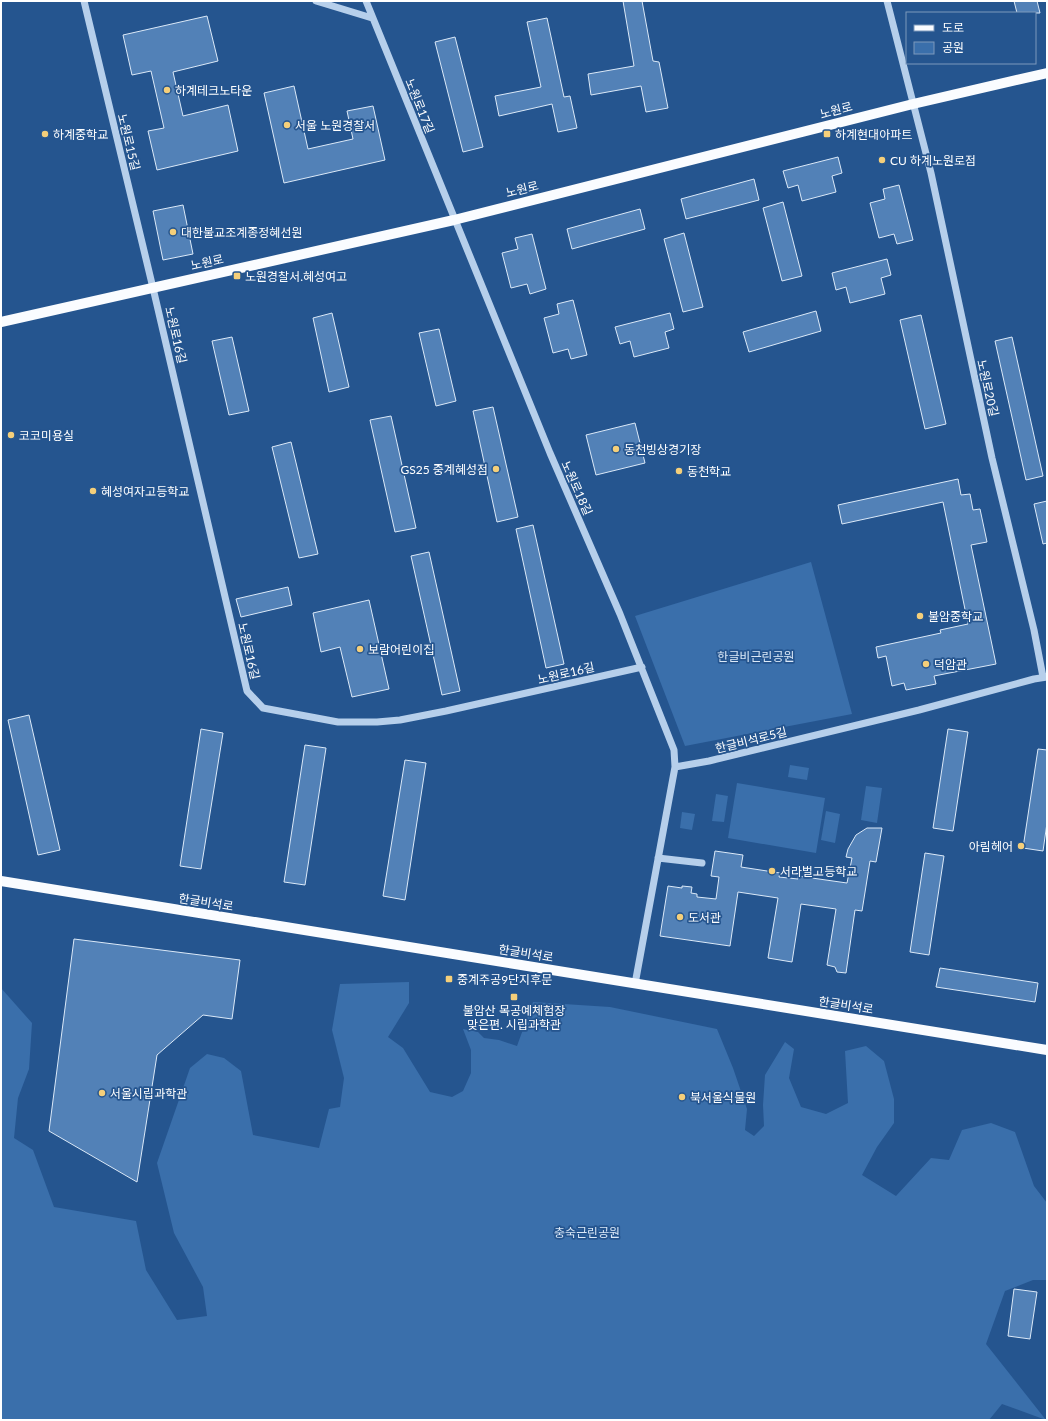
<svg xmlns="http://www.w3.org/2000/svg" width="1048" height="1421" font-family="Lato,'Noto Sans KR',sans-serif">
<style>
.green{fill:#3a6fab}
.building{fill:#5281b7;stroke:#dbe9f8}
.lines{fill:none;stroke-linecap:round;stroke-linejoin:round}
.minor{stroke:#b6cfeb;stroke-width:7}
.major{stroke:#fafcff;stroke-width:10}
.poi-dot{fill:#f5cf7a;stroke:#25558f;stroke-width:1.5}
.labels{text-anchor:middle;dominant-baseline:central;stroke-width:3.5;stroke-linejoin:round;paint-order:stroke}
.poi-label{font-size:12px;fill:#fff;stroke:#25558f;text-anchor:start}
.street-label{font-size:12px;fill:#fff;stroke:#25558f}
.park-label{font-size:12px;fill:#dbe9f8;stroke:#25558f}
</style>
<rect width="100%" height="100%" fill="#25558f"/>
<!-- green -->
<path class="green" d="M811 562 852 714 685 746 635 616Z
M790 765 809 768 807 780 788 777Z
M737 783 825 798 816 853 728 838Z
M866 786 882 788 877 823 861 820Z
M716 794 728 796 724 822 712 821Z
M826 811 840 814 835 843 821 840Z
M682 812 695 814 692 830 680 828Z
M409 982V1003L388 1037 403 1048 430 1092 452 1097 463 1091 471 1073V1050L463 1029 478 1032 484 1038 499 1040 517 1046 533 1002 610 1007 717 1029 733 1068 747 1109 745 1130 754 1136 764 1126 763 1105 765 1075 785 1042 794 1049 789 1078 801 1107 826 1114 848 1103 845 1051 866 1046 884 1061 894 1099V1123L877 1147 862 1175 896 1196 931 1158 949 1160 962 1130 991 1123 1015 1132 1034 1186 1047 1203V1280H1033L1005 1291 986 1344 1046 1420 1002 1404 989 1420H1V988L32 1023 29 1069 18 1098 14 1138 33 1150 54 1207 136 1221 146 1270 177 1320 207 1316 203 1287 174 1233 157 1163 190 1068 207 1054 224 1058 241 1071 253 1135 319 1148 329 1109 340 1107 344 1078 332 1030 340 984Z"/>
<!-- building -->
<path class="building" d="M623 1H642L653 61 659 62 668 108 646 112 641 86 591 95 588 74 634 66Z
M1014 1H1037L1040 13H1017Z
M207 16 218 61 173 72 183 116 228 105 238 151 157 170 148 131 164 128 151 71 132 75 123 35Z
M547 18 564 97 570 96 577 128 558 132 552 104 499 116 495 96 541 87 527 22Z
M455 37 483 147 463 152 435 42Z
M294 86 308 149 353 139 347 111 373 106 385 160 284 183 264 93Z
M838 157 842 173 832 176 836 192 802 201 798 185 788 188 783 171Z
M754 179 759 200 686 219 681 199Z
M899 185 913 240 897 244 894 234 879 238 870 203 885 199 883 189Z
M783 202 802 276 782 281 763 208Z
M183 205 193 254 163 260 153 211Z
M640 209 645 229 572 249 567 229Z
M684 233 703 307 683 312 664 239Z
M532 234 546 289 530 294 527 284 511 288 502 253 518 249 515 238Z
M887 259 891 275 881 278 885 294 850 303 846 287 836 290 832 273Z
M573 300 587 355 571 359 568 349 553 353 544 318 559 314 557 304Z
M816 311 821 331 749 352 743 332Z
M332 313 349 387 329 392 313 318Z
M670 313 674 329 665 332 669 348 634 357 630 341 620 344 615 327Z
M921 315 946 424 925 429 900 320Z
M439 329 456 401 436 406 419 333Z
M232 337 249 411 229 415 212 341Z
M1012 337 1043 476 1026 480 995 341Z
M493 407 518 517 497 522 473 411Z
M391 416 416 528 395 532 370 420Z
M635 423 645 463 596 475 586 435Z
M291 442 318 554 299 558 272 447Z
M958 479 961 495 970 494 973 510 980 509 987 542 971 545 996 664 934 676 936 684 906 690 904 683 892 686 886 656 878 658 876 647 941 633 940 630 968 624 943 502 842 524 838 505Z
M1047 501V543L1043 544 1034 504Z
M533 525 564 664 546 668 516 529Z
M429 552 460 691 442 695 411 556Z
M288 587 292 605 241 617 236 599Z
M369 600 389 689 352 697 340 647 321 652 313 613Z
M29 715 60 850 38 855 8 720Z
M201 729 223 733 201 869 180 866Z
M948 729 968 732 953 831 933 828Z
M305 745 326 748 305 885 284 882Z
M1038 749 1047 750V823L1043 851 1023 848Z
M405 760 426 763 405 900 383 896Z
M867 828H882L876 862 870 861 862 911 855 910 846 973 837 972 835 967 827 965 836 909 801 904 792 962 768 958 778 898 738 892 730 946 660 936 668 886 682 888V886L692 887 691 893 697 894V897L716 899 719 877 711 876 715 851 743 855 741 867 780 873 779 877 798 879V876L847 883 852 858 846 857 848 849 856 835Z
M925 853 944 856 929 955 910 952Z
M74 939 240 960 232 1019 203 1015 157 1055 137 1182 49 1131Z
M940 968 1038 983 1035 1002 936 987Z
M1014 1289 1037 1292 1030 1339 1008 1336Z"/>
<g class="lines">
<!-- minor -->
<path class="minor" d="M84 1 153 288 247 691 263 708 338 722H377L400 720 446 711 642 667
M316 1 372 18
M366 1 550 453 620 614 674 750 675 767 635 984
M887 1 931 173 992 458 1034 630 1043 677
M675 767 709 761 919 710 1034 679 1047 677
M658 858 702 863"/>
<!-- major -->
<path class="major" d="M1 322 454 220 913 104 1047 73
M1 881 1047 1050"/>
</g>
<!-- markers -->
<g class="poi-dot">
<circle cx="167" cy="90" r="4"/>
<circle cx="287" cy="125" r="4"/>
<circle cx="45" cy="134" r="4"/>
<rect x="823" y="130" width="8" height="8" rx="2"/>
<circle cx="882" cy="160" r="4"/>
<circle cx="173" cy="232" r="4"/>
<rect x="233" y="272" width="8" height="8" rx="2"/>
<circle cx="11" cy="435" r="4"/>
<circle cx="616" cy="449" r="4"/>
<circle cx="496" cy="469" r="4"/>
<circle cx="679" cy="471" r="4"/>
<circle cx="93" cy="491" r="4"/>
<circle cx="920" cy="616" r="4"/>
<circle cx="360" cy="649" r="4"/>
<circle cx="926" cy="664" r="4"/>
<circle cx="1021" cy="846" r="4"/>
<circle cx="772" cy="871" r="4"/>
<circle cx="680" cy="917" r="4"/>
<rect x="445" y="975" width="8" height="8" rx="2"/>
<rect x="510" y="993" width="8" height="8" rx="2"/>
<circle cx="102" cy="1093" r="4"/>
<circle cx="682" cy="1097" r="4"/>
</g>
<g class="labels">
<!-- poi labels -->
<g class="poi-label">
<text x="175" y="90">하계테크노타운</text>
<text x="295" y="125">서울 노원경찰서</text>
<text x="53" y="134">하계중학교</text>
<text x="835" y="134">하계현대아파트</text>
<text x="890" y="160">CU 하계노원로점</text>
<text x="181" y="232">대한불교조계종정혜선원</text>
<text x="245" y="276">노원경찰서.혜성여고</text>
<text x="19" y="435">코코미용실</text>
<text x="624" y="449">동천빙상경기장</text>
<text x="488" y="469" text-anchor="end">GS25 중계혜성점</text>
<text x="687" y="471">동천학교</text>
<text x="101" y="491">혜성여자고등학교</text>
<text x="928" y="616">불암중학교</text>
<text x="368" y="649">보람어린이집</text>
<text x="934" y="664">덕암관</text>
<text x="1013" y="846" text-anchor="end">아림헤어</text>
<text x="780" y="871">서라벌고등학교</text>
<text x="688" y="917">도서관</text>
<text x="457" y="979">중계주공9단지후문</text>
<text x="514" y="1010" text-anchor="middle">불암산 목공예체험장<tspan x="514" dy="14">맞은편. 시립과학관</tspan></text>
<text x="110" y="1093">서울시립과학관</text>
<text x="690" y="1097">북서울식물원</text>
</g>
<!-- street labels -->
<g class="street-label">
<text transform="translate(420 106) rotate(68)">노원로17길</text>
<text transform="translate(836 110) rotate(-15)">노원로</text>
<text transform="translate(129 142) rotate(76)">노원로15길</text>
<text transform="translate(522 189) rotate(-14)">노원로</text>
<text transform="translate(207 262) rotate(-13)">노원로</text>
<text transform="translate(176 335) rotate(77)">노원로16길</text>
<text transform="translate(988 388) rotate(77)">노원로20길</text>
<text transform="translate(577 488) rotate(66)">노원로18길</text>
<text transform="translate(249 651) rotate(77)">노원로16길</text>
<text transform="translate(566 673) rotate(-13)">노원로16길</text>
<text transform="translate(751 740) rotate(-14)">한글비석로5길</text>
<text transform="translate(206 902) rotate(9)">한글비석로</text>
<text transform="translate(526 953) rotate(9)">한글비석로</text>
<text transform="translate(846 1005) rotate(9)">한글비석로</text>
</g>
<!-- park labels -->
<g class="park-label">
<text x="756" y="656">한글비근린공원</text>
<text x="587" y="1232">충숙근린공원</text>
</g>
</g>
<!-- border -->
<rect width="1048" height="1421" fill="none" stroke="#ffffff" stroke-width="4"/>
<!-- legend -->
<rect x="906" y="12" width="130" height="52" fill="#25558f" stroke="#7c99bc"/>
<rect x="914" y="25" width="20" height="6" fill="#fafcff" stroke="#7c99bc"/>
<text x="942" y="32" font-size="12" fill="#ffffff">도로</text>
<rect x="914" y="42" width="20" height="12" fill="#3a6fab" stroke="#7c99bc"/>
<text x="942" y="52" font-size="12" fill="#ffffff">공원</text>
</svg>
